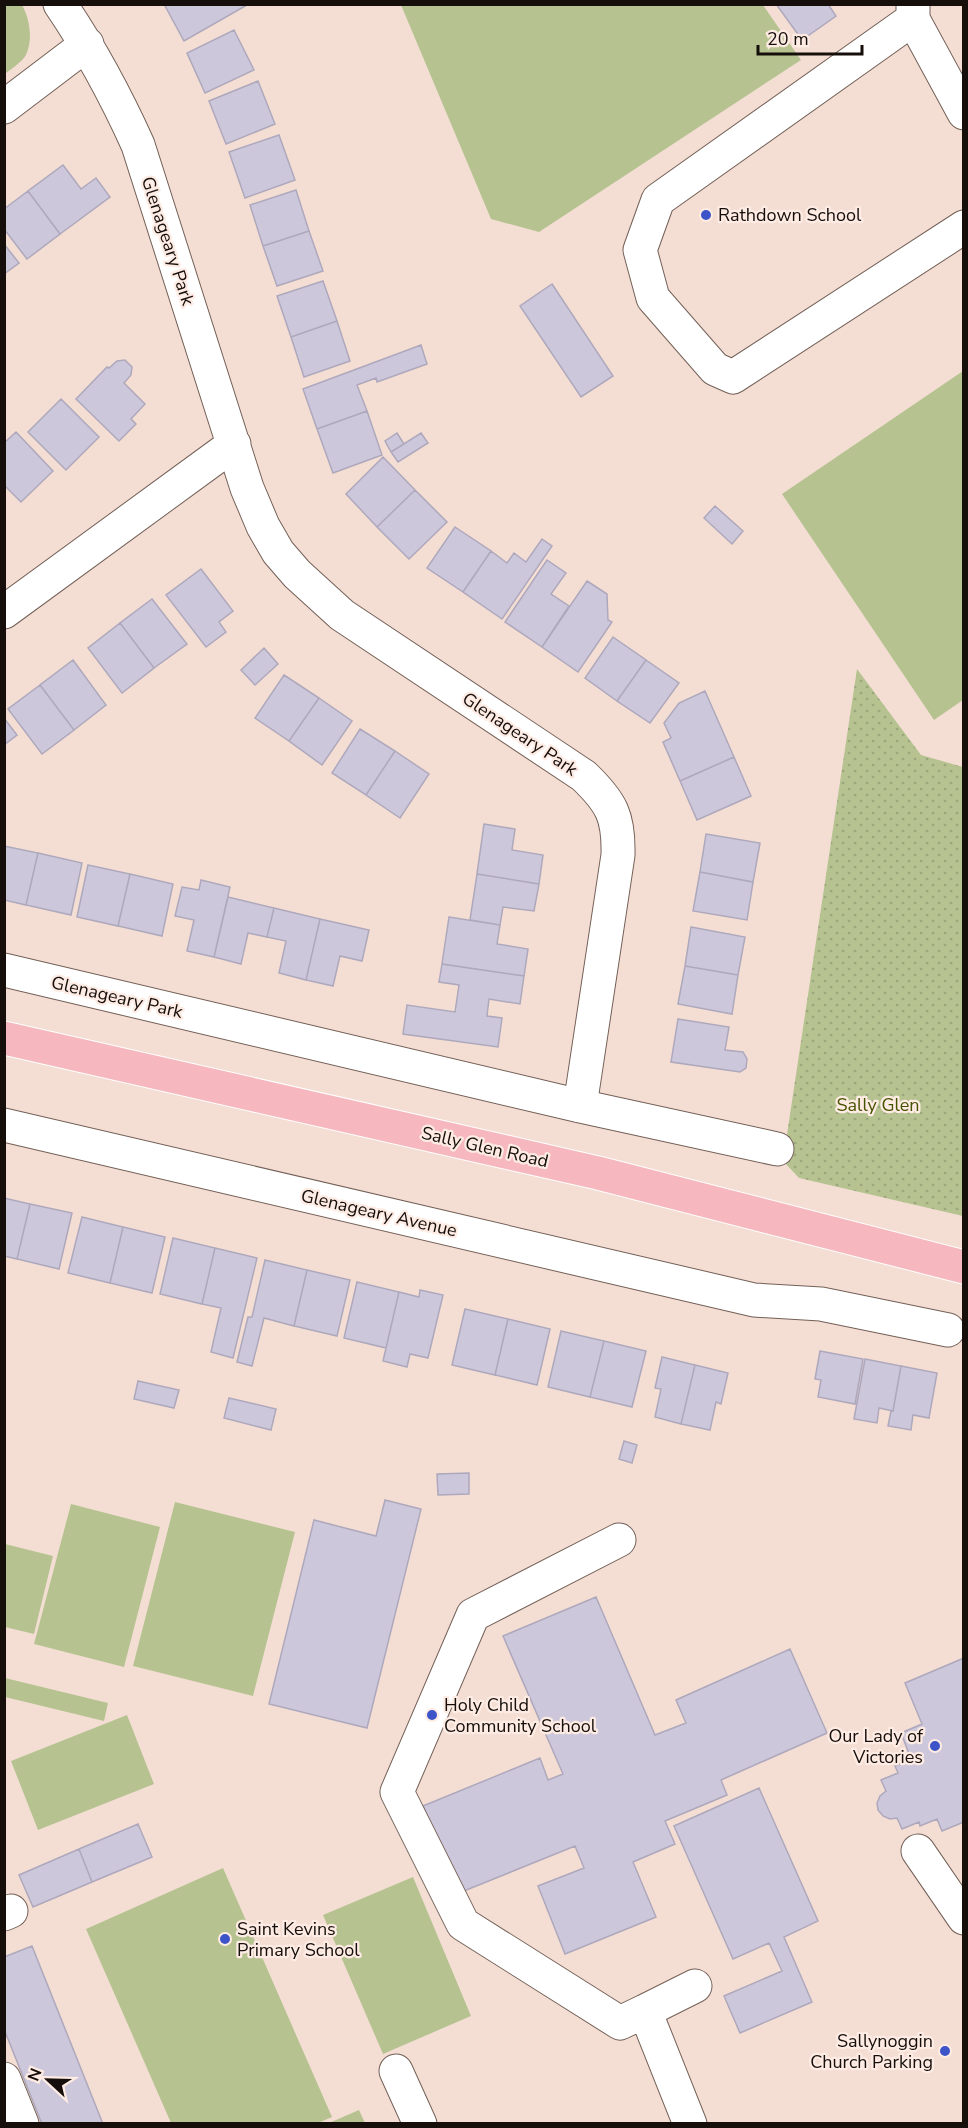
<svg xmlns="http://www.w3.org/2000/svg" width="968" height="2128" font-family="'Nunito Sans',sans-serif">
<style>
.grass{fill:#b6c391}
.park{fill:url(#park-dots)}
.building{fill:#cdc7db;stroke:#aea8bc;stroke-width:1.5}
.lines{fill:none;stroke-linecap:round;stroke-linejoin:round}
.minor-casing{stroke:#736057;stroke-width:35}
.major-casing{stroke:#fff;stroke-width:35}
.minor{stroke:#fff;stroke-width:33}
.major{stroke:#f6b8be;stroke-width:33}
.poi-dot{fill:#3c54c7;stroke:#feece4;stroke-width:2}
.labels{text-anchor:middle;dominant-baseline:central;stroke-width:4.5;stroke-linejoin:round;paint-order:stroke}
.poi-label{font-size:18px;fill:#150e0b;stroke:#feece4;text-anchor:start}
.street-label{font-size:18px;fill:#150e0b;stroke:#feece4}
.park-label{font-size:18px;fill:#455300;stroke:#feece4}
</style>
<defs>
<pattern id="park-dots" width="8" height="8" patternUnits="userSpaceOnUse" patternTransform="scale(1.5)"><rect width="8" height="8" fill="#b6c391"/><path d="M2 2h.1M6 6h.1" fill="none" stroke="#9ca67c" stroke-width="1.8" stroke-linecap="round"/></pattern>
</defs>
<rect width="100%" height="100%" fill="#f4ded4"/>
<!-- grass -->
<path class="grass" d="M5 4 22 5C30 19 33 40 26 55 22 62 11 69 5 74Z
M401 5H763L801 60 539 232 491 219Z
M963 371V700L934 720 782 494Z
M175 1502 295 1532 253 1696 133 1666Z
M71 1504 160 1527 124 1667 34 1644Z
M5 1544 53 1556 34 1634 5 1627Z
M5 1678 108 1703 104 1721 5 1697Z
M127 1715 154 1784 38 1830 11 1761Z
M223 1868 332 2117 318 2123H171L86 1929Z
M413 1877 471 2016 383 2054 323 1915Z
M359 2110 365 2123H329Z"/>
<!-- park -->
<path class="park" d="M857 669 921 755 963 767V1216L799 1178 783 1161Z"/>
<!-- building -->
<path class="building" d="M164 4H247V5L184 41Z
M776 4H828L836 16 802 40Z
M234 30 254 70 205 93 187 53Z
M258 81 275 124 226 144 209 101Z
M279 135 295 180 245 198 229 152Z
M63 165 81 189 96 178 110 197 60 234 28 191Z
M296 190 309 231 263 246 250 205Z
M28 191 60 234 27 259 4 229V209Z
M309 231 323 271 277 286 263 246Z
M4 244 19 263 4 274Z
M323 281 337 321 291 337 277 296Z
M552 284 613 376 581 397 520 306Z
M337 321 350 361 304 377 291 337Z
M421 345 427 364 377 382 376 378 357 385 367 411 317 429 303 389Z
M125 360 132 367 131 375 124 383 145 404 131 419 136 424 119 441 76 399 107 367 109 368 117 361Z
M61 399 99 437 66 470 28 432Z
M367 411 382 455 333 473 317 429Z
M16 432 53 471 21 502 4 485V443Z
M397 433 404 444 391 452 385 441Z
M421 433 428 443 398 462 391 452Z
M383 457 415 490 377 527 346 494Z
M415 490 447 522 409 559 377 527Z
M715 506 743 531 732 544 704 518Z
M455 527 491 551 463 592 427 568Z
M542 539 552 546 502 619 463 592 491 551 507 563 514 553 526 562Z
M547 560 566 573 551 594 569 606 542 647 505 622Z
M201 569 233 611 219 622 226 632 206 647 166 595Z
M587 581 607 594 608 620 612 622 578 672 542 647Z
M152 599 187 644 154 668 120 623Z
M120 623 154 668 122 693 88 648Z
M613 637 646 660 617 701 585 678Z
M264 648 278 664 255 685 241 670Z
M73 660 106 705 74 730 40 685Z
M646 660 679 683 650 723 617 701Z
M284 675 319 698 289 741 255 718Z
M40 685 74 730 42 754 8 709Z
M705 691 734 757 680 781 663 742 671 738 664 723 679 703Z
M319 698 352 721 322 765 289 741Z
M4 718 17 735 4 745Z
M360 729 395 751 366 795 332 773Z
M395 751 429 774 400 818 366 795Z
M734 757 751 796 697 820 680 781Z
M484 824 515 829 512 850 543 855 539 884 477 874Z
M706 834 760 843 753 882 700 872Z
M4 846 38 853 26 905 4 900Z
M38 853 82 863 71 915 26 905Z
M88 865 130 874 118 926 77 917Z
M700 872 753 882 747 920 693 911Z
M130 874 173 884 162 936 118 926Z
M477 874 539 884 534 911 503 907 500 925 470 920Z
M201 880 230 887 214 957 187 951 194 920 175 916 182 887 199 890Z
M228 897 274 908 267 937 248 933 241 964 214 957Z
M274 908 320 919 306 980 279 973 286 941 267 937Z
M449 917 500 925 497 944 528 949 524 976 442 964Z
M320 919 369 930 362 961 340 956 333 986 306 980Z
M691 927 745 937 738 975 685 966Z
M442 964 524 976 520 1004 489 999 487 1016 502 1018 498 1047 403 1034 407 1005 455 1012 459 985 439 982Z
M685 966 738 975 732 1014 678 1004Z
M678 1019 729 1027 725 1050 743 1052 747 1059 746 1068 740 1072 671 1062Z
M4 1198 30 1204 17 1259 4 1256Z
M30 1204 72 1213 59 1269 17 1259Z
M82 1217 123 1227 110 1283 68 1273Z
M123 1227 165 1237 152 1293 110 1283Z
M173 1238 215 1248 202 1304 160 1294Z
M215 1248 257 1258 233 1358 211 1352 221 1308 202 1304Z
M265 1260 307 1270 294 1326 264 1318 252 1366 237 1362 248 1317H252Z
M307 1270 350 1280 337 1336 294 1326Z
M357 1282 399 1292 386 1348 344 1338Z
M420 1290 443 1295 428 1358 410 1354 407 1367 383 1361 399 1292 419 1297Z
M465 1309 508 1319 495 1375 452 1365Z
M508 1319 550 1329 537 1385 495 1375Z
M561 1331 604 1341 590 1397 548 1387Z
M604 1341 646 1351 632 1407 590 1397Z
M820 1351 863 1359 855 1404 818 1397 821 1380 815 1379Z
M662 1357 695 1365 681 1424 655 1417 661 1389 655 1388Z
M865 1359 901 1366 893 1411 879 1408 877 1423 854 1419Z
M695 1365 728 1373 721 1404 716 1402 710 1430 681 1424Z
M901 1366 937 1373 929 1418 913 1415 911 1430 888 1426 891 1411H893Z
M138 1381 179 1390 174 1408 134 1399Z
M229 1398 276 1409 271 1430 224 1418Z
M624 1441 637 1445 632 1463 619 1459Z
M469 1473V1494L438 1495 437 1474Z
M385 1500 421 1509 367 1728 269 1704 314 1520 376 1536Z
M596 1597 655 1735 686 1723 676 1700 790 1649 827 1733 721 1780 727 1795 665 1821 675 1844 633 1862 656 1917 565 1954 538 1886 584 1868 575 1846 459 1893 423 1806 540 1758 548 1780 563 1774 503 1636Z
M964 1658V1822L942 1831 937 1819 920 1826 919 1822 902 1829 897 1818 890 1819 883 1816 878 1810 877 1803 880 1796 886 1791 881 1780 898 1773 895 1766 911 1759 901 1733 922 1724 905 1683Z
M759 1788 818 1921 784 1937 812 2002 740 2033 724 1996 782 1971 769 1943 733 1959 674 1826Z
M138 1824 152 1857 92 1882 79 1849Z
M79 1849 92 1882 33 1907 19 1875Z
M32 1946 103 2124H42L4 2029V1957Z"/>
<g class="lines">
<!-- minor casing -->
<g class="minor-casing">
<path id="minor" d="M60 4C92 51 115 94 138 145L247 488 263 526 278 552 297 574 342 615 584 776C612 803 619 817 618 855L580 1106
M913 4V19L964 113
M913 19 658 200 640 250 653 298 715 369 733 377 964 227
M4 107 87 44
M4 612 234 444
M4 970 580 1106 777 1149
M4 1125 754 1300 821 1304 948 1330
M619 1540 473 1615 397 1792 463 1924 620 2023 645 2011 690 2124
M918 1851 964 1918
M4 1914 11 1911
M645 2011 695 1986
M396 2071 420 2124
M4 2079 22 2124"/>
</g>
<!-- major casing -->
<g class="major-casing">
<path id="major" d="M4 1038 598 1173 964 1267"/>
</g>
<!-- minor -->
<use href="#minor" class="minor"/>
<!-- major -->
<use href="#major" class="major"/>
</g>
<!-- markers -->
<g class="poi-dot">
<circle cx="706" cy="215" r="6"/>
<circle cx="432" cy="1715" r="6"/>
<circle cx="935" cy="1746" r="6"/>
<circle cx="225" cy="1939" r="6"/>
<circle cx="945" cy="2051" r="6"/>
</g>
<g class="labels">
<!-- poi labels -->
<g class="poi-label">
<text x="718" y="215">Rathdown School</text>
<text x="444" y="1705">Holy Child<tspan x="444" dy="21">Community School</tspan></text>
<text x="923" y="1736" text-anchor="end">Our Lady of<tspan x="923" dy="21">Victories</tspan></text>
<text x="237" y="1929">Saint Kevins<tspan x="237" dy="21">Primary School</tspan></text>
<text x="933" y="2041" text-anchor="end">Sallynoggin<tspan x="933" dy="21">Church Parking</tspan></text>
</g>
<!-- street labels -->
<g class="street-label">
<text transform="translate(168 241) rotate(72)">Glenageary Park</text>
<text transform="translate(520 734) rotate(34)">Glenageary Park</text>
<text transform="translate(117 997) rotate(13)">Glenageary Park</text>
<text transform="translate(485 1147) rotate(13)">Sally Glen Road</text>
<text transform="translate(379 1213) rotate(13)">Glenageary Avenue</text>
</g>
<!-- park labels -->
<g class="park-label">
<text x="878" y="1105">Sally Glen</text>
</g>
</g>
<!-- border -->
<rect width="968" height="2128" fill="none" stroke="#150e0b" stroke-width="12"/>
<!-- north arrow -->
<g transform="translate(48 2080) rotate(292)" stroke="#feece4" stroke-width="4.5" paint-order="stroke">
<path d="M0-4.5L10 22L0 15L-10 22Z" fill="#150e0b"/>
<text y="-9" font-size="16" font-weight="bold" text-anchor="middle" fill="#150e0b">N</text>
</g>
<!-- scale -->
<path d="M758 45v9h104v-9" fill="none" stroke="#150e0b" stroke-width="3"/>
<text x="767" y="45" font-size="18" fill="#150e0b" stroke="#feece4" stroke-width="4.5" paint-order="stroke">20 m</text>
</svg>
